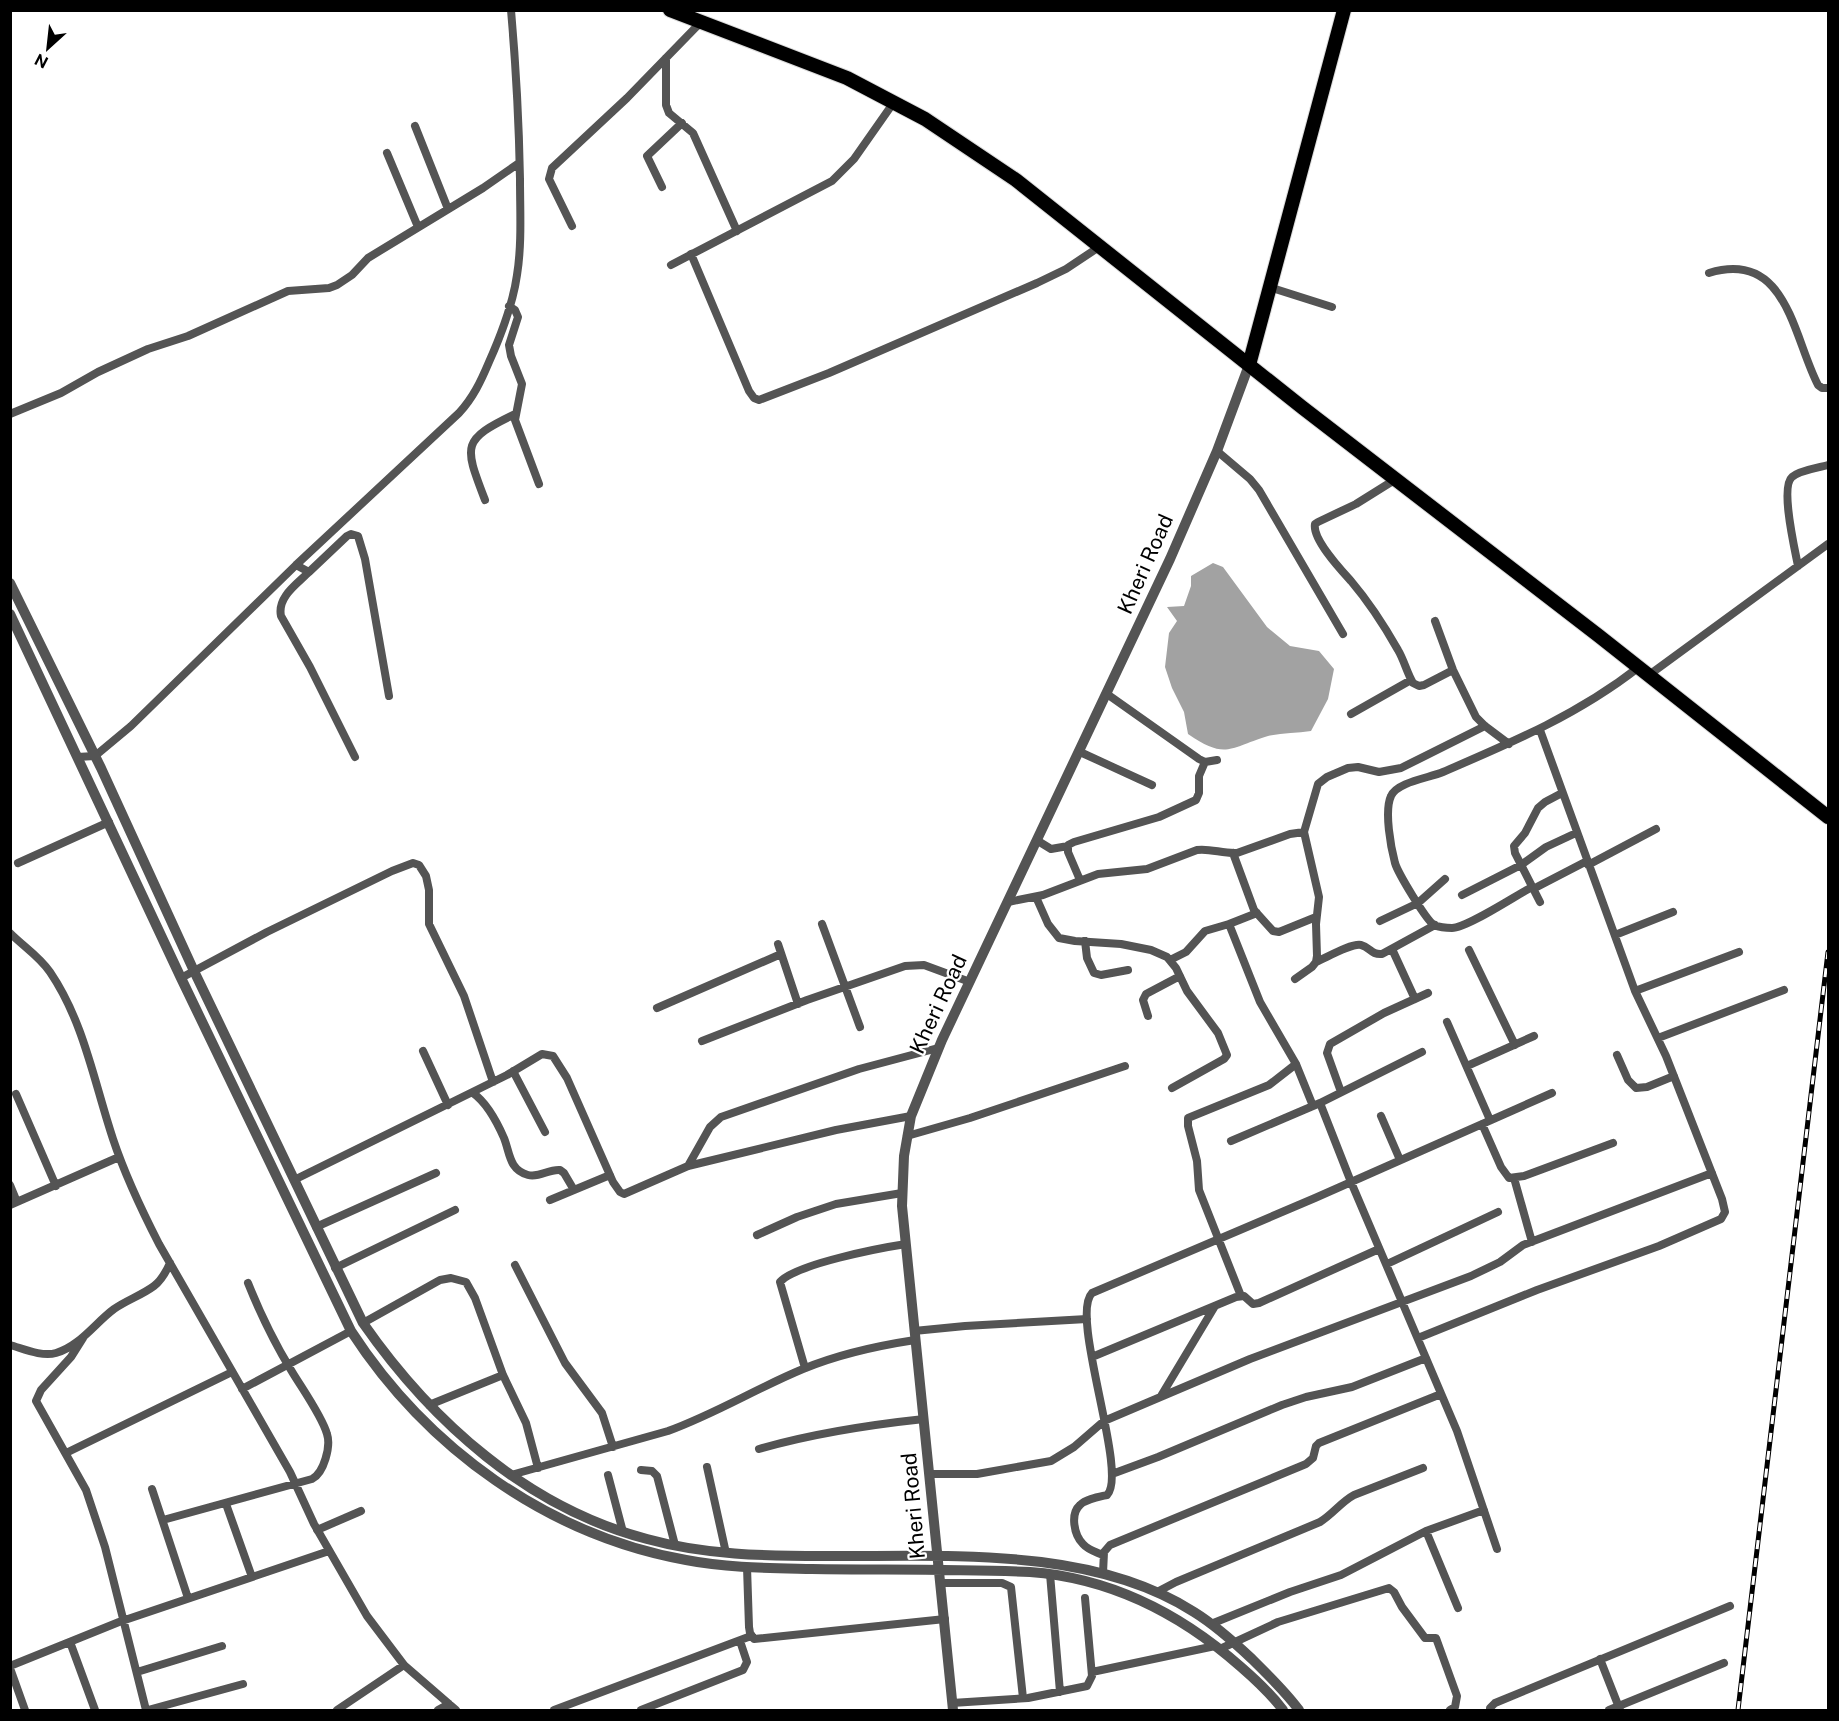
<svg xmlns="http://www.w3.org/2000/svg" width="1839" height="1721" font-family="'Public Sans',sans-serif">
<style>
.water{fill:#a2a2a2}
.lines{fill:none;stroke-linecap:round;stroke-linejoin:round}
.trunk-casing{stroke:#dbdbdb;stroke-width:16}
.minor{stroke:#545454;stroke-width:8}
.tertiary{stroke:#545454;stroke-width:10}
.trunk{stroke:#000;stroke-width:14}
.rail-casing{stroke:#000;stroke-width:5}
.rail{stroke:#fff;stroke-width:3;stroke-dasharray:9;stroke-linecap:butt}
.labels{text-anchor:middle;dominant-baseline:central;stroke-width:4.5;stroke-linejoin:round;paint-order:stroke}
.street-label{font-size:21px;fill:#000;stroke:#fff}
</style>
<rect width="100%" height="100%" fill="#fff"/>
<!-- water -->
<path class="water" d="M1213 563 1223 567 1267 627 1290 646 1319 651 1334 669 1328 699 1311 731C1297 733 1282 733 1268 736 1229 748 1226 760 1188 734L1184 712 1172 688 1165 667 1169 633 1177 621 1167 607 1184 606 1191 586V576Z"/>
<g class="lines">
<!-- trunk casing -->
<g class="trunk-casing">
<path id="trunk" d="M670 10 847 78 925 119 1016 180 1303 408 1599 636 1828 817
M1249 365 1344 10"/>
</g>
<!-- minor -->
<path class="minor" d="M666 58V105L669 113 693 133 737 231
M415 126 448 209
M387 153 418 227
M662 187 647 156 682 123
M572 226 549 179 552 168 627 98 701 22
M691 254 749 391 754 398 759 400 829 373 1037 283 1066 269 1099 247
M671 265 832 181 854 159 894 102
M1709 273C1787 249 1793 337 1818 385L1822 388H1828
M1269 287 1332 307
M509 306 515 310 518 317 509 345 511 356 522 384 515 420 539 484
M10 414 61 393 98 372 148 349 188 336 288 291 329 288 337 285 352 275 368 258 483 188 519 163
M1217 451 1250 479 1259 490 1343 634
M1396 479 1356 504 1318 522 1315 524C1312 539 1341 570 1351 581 1368 601 1385 627 1398 650 1404 660 1407 673 1413 683L1419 686 1424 685 1453 670
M485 500C464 445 461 440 515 414
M296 565 309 572 347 536 351 534 358 536 365 559 389 696
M1798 566C1795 550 1780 487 1792 477 1800 470 1818 468 1828 465
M309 572C297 584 277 597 281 616L310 667 355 757
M1435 621 1453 670 1476 717 1485 726 1509 744
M1649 675 1828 544
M1107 694 1199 759 1205 762 1217 760
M1351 714 1411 680
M1080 752 1152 785
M77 757 95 756 131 726 296 565 459 413C473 398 481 381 489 362 501 335 513 304 517 275 522 244 520 212 520 179 519 123 516 67 511 10
M1038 841 1051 849 1068 846
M1233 853 1254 910 1273 931 1279 932 1316 917
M18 863 109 822
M1588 865 1656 829
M1080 880 1068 852V845L1074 842 1159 817 1196 800 1199 793V776L1205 762
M1532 887C1515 896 1467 928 1452 928 1446 928 1439 927 1434 925 1426 920 1398 873 1395 863 1391 848 1384 811 1391 796 1397 782 1429 778 1443 772 1513 742 1579 714 1639 667
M1533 889 1587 861
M1462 895 1521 865 1546 847 1576 833
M1036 897 1048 924 1059 938 1075 941 1121 944 1151 950 1167 957 1176 968 1187 991 1218 1033 1227 1055 1224 1059 1172 1088
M1008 902 1043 895 1098 874 1147 869 1197 850C1210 848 1223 854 1237 853L1290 834 1304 832
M1540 902 1515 853 1514 846 1525 833 1538 808 1545 802 1562 793
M1380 921 1418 903 1445 879
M822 924 860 1027
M1229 924 1260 1002 1296 1064 1313 1106
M10 933C24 947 39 956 50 972 84 1022 94 1082 113 1139 125 1175 141 1209 159 1244L290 1472 314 1524 367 1616 404 1665 456 1710
M1615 935 1673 912
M1085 941 1087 958 1094 973 1101 975 1128 970
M778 944 798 1004
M1392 949 1415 999
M1469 950 1515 1045
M1170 960 1186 952 1205 931 1229 924 1257 913
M1316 962C1326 958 1351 943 1361 945 1370 947 1371 955 1382 954L1435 925
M181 978 267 932 392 871 413 863 419 865 426 876 429 890V924L464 996 493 1082
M1295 979 1312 967 1316 962 1317 956 1316 924 1319 897 1304 832 1318 784 1327 777 1348 768 1358 767 1379 772 1401 768 1485 726
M1635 991 1739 952
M657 1008 781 954
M1148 1016 1143 1000 1146 994 1180 976
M1447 1022 1490 1120
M1658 1038 1784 990
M702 1041 807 1000 905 966 924 965 970 982
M423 1051 448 1105
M1617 1055 1628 1080 1636 1088 1647 1087 1674 1076
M1467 1066 1534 1036
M513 1071 545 1132
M1341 1092 1327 1053 1330 1044 1384 1013 1428 993
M473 1093C487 1103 497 1122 504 1138 510 1153 509 1170 528 1175 540 1178 548 1169 560 1170L564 1173 574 1190
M16 1094 56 1186
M1320 1103 1351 1182 1457 1431 1497 1549
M1381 1116 1400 1160
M1482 1124 1501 1167 1509 1178 1524 1176 1613 1143
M907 1136 970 1118 1125 1066
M1231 1141 1320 1103 1422 1052
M688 1166 710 1127 721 1117 859 1069 938 1048
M1514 1178 1532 1242
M294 1180 507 1075 542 1054 553 1056 567 1078 613 1182 620 1192 624 1194 688 1166 836 1130 911 1116
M10 1185 17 1202
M550 1200 610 1175
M10 1205 119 1157
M316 1227 436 1173
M757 1235 797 1217 836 1204 902 1193
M1387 1264 1498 1212
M515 1265 565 1363 602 1413 613 1447
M335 1268 455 1210
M1241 1296 1199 1190 1197 1161 1188 1126V1118L1269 1085 1296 1064
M363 1323 440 1280 451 1278 466 1282 475 1298 503 1375 526 1423 538 1468
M914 1331 965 1326 1087 1319
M83 1338 71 1357 41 1390 36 1401 86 1490 105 1547 146 1710
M1418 1338 1537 1290 1659 1246 1721 1219 1725 1212 1722 1199 1666 1056 1635 991 1540 730
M10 1345C24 1349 42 1357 56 1353 80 1346 95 1323 114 1309 127 1300 142 1295 154 1286 162 1280 166 1272 170 1263
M1092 1357 1236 1297 1244 1296 1253 1304 1259 1303 1379 1249
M805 1368 780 1282C796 1264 880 1248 906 1244
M242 1389 351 1331
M1161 1396 1215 1306
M429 1405 503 1375
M759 1449C814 1433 868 1425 924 1419
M66 1453 232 1372
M707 1467 726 1553
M641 1470 652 1471 657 1476 675 1545
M930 1474H977L1051 1461 1074 1447 1104 1421 1250 1359 1471 1276 1500 1262 1523 1245 1712 1173
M1112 1474 1158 1457 1282 1405 1306 1397 1352 1387 1426 1358
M511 1475 668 1431C715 1414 757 1388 803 1369 839 1354 876 1346 915 1340
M608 1475 623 1532
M152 1489 188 1598
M226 1504 252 1577
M163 1520 312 1479C324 1473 331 1446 327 1434 322 1416 301 1387 291 1370 274 1342 260 1313 248 1283
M317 1530 361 1511
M1426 1531 1458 1608
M1103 1555C1096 1552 1088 1550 1083 1544 1074 1535 1070 1514 1080 1505 1086 1499 1098 1497 1107 1495 1129 1474 1069 1316 1092 1293L1315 1198 1552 1093
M747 1567 749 1627 750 1633 754 1639 945 1619
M1103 1573 1104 1552 1110 1545 1306 1464 1313 1458 1316 1446 1319 1443 1441 1394
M1050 1574 1060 1692
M940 1583H1002L1011 1587 1023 1698
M1157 1592 1176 1582 1320 1522C1333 1514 1341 1502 1354 1495L1423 1468
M1211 1624 1290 1592 1341 1575 1426 1531 1484 1510
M70 1642 95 1710
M1220 1649 1278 1622 1389 1588 1394 1592 1402 1607 1425 1638H1436L1457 1696 1455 1707 1450 1710
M1600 1659 1620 1710
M10 1666 119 1622 329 1551
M10 1668 25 1710
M137 1672 222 1646
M1092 1672 1215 1646
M952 1703 1028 1698 1087 1686 1092 1676 1085 1598
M148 1710 243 1684
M337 1710 404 1665
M438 1710 449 1704
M554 1710 751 1636
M641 1710 743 1670 747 1662 740 1641
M1490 1710V1708L1495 1703 1730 1606
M1609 1710 1724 1663"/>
<!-- tertiary -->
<path class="tertiary" d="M10 583 101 768 194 971 363 1323C432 1422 528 1508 647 1539 705 1555 764 1556 823 1556 943 1557 1089 1545 1194 1612 1215 1625 1234 1642 1252 1659 1269 1676 1285 1691 1299 1710
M10 614 181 978 351 1331C427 1448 547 1535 686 1560 727 1568 770 1568 812 1569 885 1570 957 1569 1030 1572 1111 1578 1181 1614 1241 1667 1256 1680 1271 1694 1283 1710
M953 1710 902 1206 904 1156 911 1116 942 1040 1170 559 1217 451 1249 365"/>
<!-- trunk -->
<use href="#trunk" class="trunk"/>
<!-- rail casing -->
<g class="rail-casing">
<path id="rail" d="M1738 1710 1828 952"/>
</g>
<!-- rail -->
<use href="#rail" class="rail"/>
</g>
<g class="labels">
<!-- street labels -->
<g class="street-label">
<text transform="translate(1145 564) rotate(-66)">Kheri Road</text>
<text transform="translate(938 1004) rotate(-65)">Kheri Road</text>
<text transform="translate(913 1506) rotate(-95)">Kheri Road</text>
</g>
</g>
<!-- border -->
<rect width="1839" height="1721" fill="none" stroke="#000000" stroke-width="24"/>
<!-- north arrow -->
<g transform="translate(48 48) rotate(207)" stroke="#ffffff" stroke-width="4.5" paint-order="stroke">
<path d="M0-4.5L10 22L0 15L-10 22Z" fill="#000000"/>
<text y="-9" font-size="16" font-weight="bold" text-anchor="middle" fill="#000000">N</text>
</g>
</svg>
